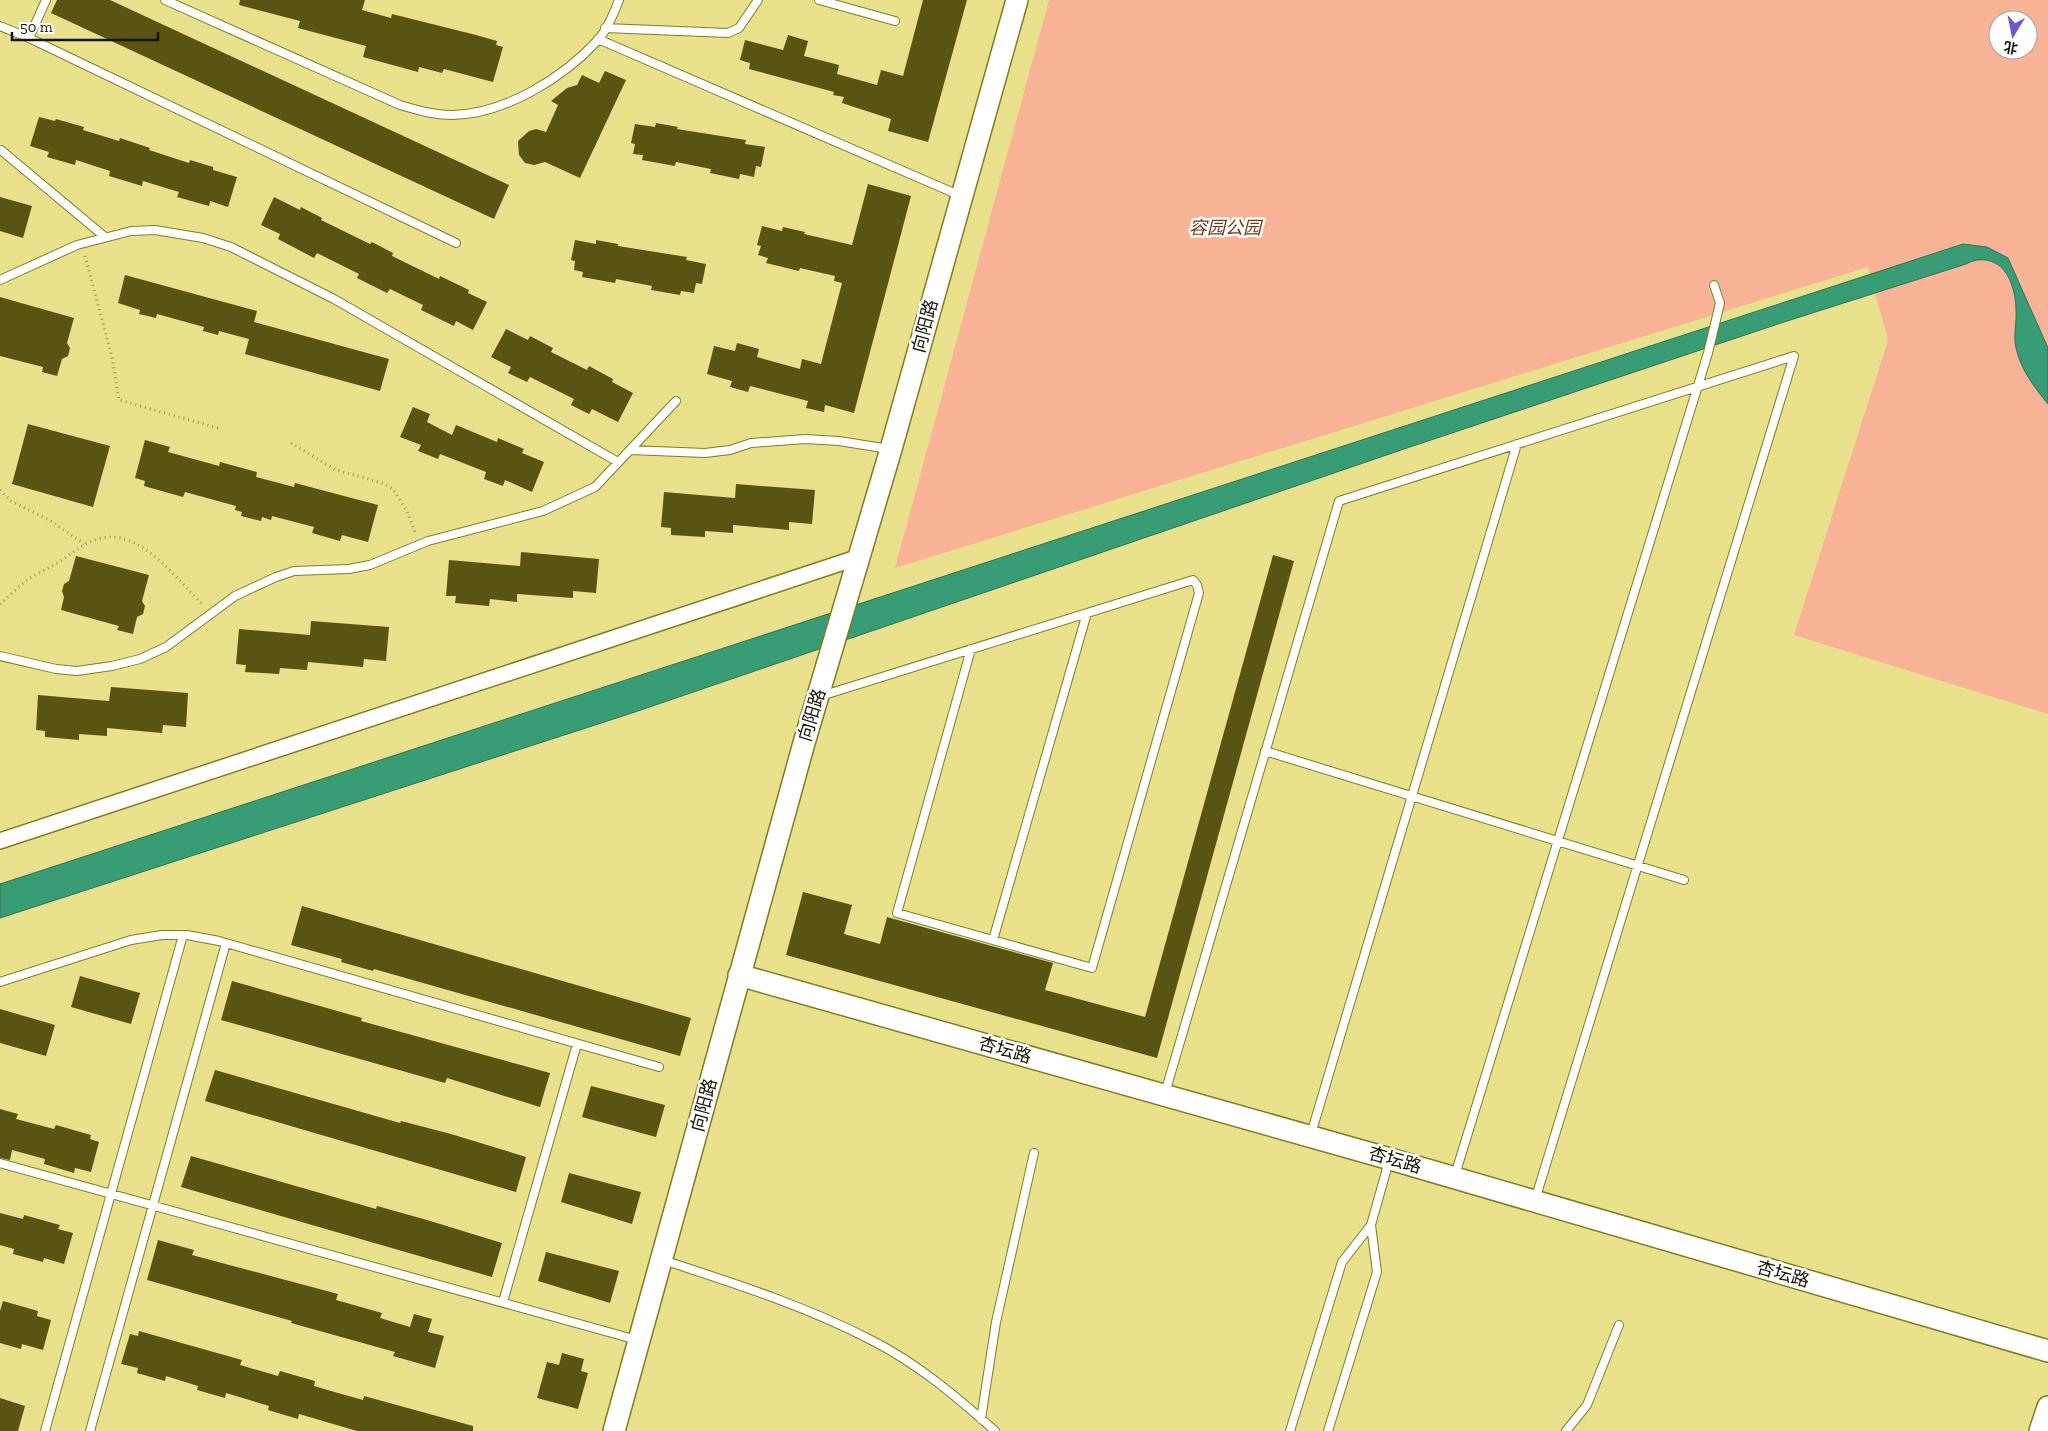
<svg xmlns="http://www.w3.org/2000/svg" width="2048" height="1431" font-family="'Zilla Slab','Noto Sans SC',serif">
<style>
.green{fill:#f9b497;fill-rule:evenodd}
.water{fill:#389c75;stroke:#2e7352}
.building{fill:#5a5413}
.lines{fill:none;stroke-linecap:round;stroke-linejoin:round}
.lane-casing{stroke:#847b23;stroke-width:10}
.street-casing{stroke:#847b23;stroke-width:18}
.secondary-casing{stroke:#847b23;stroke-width:24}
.path{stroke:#9a9458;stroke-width:3;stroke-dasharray:1 4;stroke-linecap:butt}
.lane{stroke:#fff;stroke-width:8}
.street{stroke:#fff;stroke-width:15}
.secondary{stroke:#fff;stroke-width:21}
.labels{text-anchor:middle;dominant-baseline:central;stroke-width:5;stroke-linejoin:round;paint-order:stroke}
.park-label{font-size:18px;font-style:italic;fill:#783718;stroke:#fefefe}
.street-label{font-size:18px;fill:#161300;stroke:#fefefe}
</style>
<rect width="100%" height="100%" fill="#e9e18c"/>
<!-- green -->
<path class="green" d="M1049 0H2048V714L1794 635 1888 340 1868 267 895 568ZM1998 20H2028V50H1998Z"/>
<!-- water -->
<path class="water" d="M1963 244 1987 247 2008 258 2048 348V404C2034 387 2021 370 2016 348 2013 336 2017 322 2016 310 2016 294 2010 270 1995 263 1985 258 1975 259 1966 264L1781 323 1407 448 632 713 0 918V884Z"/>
<!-- building -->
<path class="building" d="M57 0H110L509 185 494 219 51 13Z
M240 0H365L362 10 391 18 392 14 476 35 497 41 496 45 503 47 493 82 444 69 442 73 419 67 418 72 363 57 366 46 298 28 300 21 239 5Z
M923 0H967L928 142 888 131 891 119 842 103 844 97 833 95 834 92 749 69 750 63 740 60 745 40 783 50 788 35 808 41 804 56 839 65 837 74 877 85 881 70 903 76Z
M605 71 626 80 580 178 545 162 534 165 525 163 519 155 518 141 529 131 536 129 546 132 558 105 551 101 567 88 577 85 582 75 599 83Z
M39 117 55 121 56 119 84 127 83 130 119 141 120 138 150 148 149 150 189 163 190 160 213 167V170L237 177 228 207 210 201 209 206 177 197 179 192 143 181 142 186 109 176 110 171 76 160 75 165 47 157 49 152 30 146Z
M656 123 678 127 677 129 746 140 745 144 765 147 761 167 756 166 754 177 740 174 739 179 710 173 711 169 676 162 675 166 642 160 643 155 633 154 635 144 631 143 635 124 655 127Z
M868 184 911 196 854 413 825 405 824 412 806 408 808 401 750 386 748 392 730 387 732 381 707 374 714 346 735 351 737 343 759 349 757 357 800 369 802 359 821 364 842 283 834 281 835 276 800 268 799 271 766 263 768 258 758 255 761 246 757 245 762 226 782 231 783 227 805 232 804 234 852 245Z
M0 197 32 206 23 238 0 231Z
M274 197 300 210 301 207 322 218 321 220 370 244 372 242 393 253 392 256 439 279 440 276 469 290 468 293 487 302 473 330 456 321 454 326 421 310 423 305 390 289 387 293 357 278 359 274 317 253 314 258 278 239 280 234 261 225Z
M575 240 596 244V240L618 244V246L687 257 686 260 706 264 702 284 696 283 694 293 681 291 680 295 651 290 652 286 616 279 615 283 582 277 583 272 574 270 575 261 571 260Z
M125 275 257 311 254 322 389 359 380 391 245 354 249 339 219 331 218 335 203 331 204 327 157 314 156 318 139 314 140 310 118 303Z
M0 297 74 318 67 343 70 348 68 356 62 359 57 376 42 372 43 367 0 356Z
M506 329 528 340 530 336 553 348 551 352 587 370 589 366 613 379 612 382 633 393 618 422 592 409 589 414 571 405 574 399 530 377 527 382 508 373 511 367 491 357Z
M413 407 430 414 427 422 452 435 456 425 497 442 498 438 524 449 522 453 544 462 532 492 505 480 503 486 484 479 486 472 440 454 438 459 418 451 421 445 400 437Z
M28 424 110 446 93 507 12 484Z
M145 440 170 447 168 452 219 466 220 462 257 472 256 477 294 487 295 483 378 505 368 542 342 535 340 541 312 533 314 527 272 516 271 520 262 517 261 521 241 516 242 512 235 510 236 506 185 492 183 497 144 486 145 481 135 478Z
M736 484 815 490 812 524 789 522V530L733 525V533L705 531V537L671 535V528L661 527 664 492 735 498Z
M521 552 599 559 596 593 573 591V598L517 594V602L490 599 489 606 455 603 456 596H446L449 560 520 566Z
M1273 555 1294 561 1157 1058 786 955 803 892 852 905 844 934 880 944 887 917 1053 963 1045 990 1145 1017Z
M76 556 149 575 142 601 145 606 143 614 137 617 133 634 117 630 119 626 61 610 64 597 62 591 64 584 69 581Z
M311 621 389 627 386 661 364 659 363 667 308 662 307 670 280 668 279 674 245 672 246 665 236 664 239 629 310 635Z
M111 687 188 693 186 727 163 725 162 733 107 728V736L79 734V740L45 737V731L36 730 38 695 109 701Z
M302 906 691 1018 680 1056 374 969 373 971 341 962 342 959 291 945Z
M80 976 140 993 131 1024 71 1007Z
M232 981 362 1018 361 1021 550 1073 540 1107 447 1078 445 1083 221 1020Z
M0 1009 55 1025 46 1056 0 1043Z
M215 1070 400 1123 401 1121 451 1134 526 1157 516 1192 205 1101Z
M591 1086 665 1105 656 1137 582 1117Z
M0 1109 18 1114 16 1119 54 1129 56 1125 91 1135 90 1139 99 1142 91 1172 75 1168 74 1173 44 1164 45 1159 12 1150 10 1160 0 1158Z
M191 1156 376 1209 377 1206 427 1220 502 1243 492 1277 181 1187Z
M569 1173 641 1192 632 1224 561 1202Z
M0 1213 23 1219 24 1215 60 1225 58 1229 73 1233 64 1264 44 1258 43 1262 13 1254 14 1249 0 1245Z
M158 1240 194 1250 192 1255 338 1294 336 1300 382 1313 380 1318 410 1327 414 1314 432 1319 428 1332 444 1336 435 1368 393 1356 395 1352 291 1323 292 1321 147 1280Z
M546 1252 619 1271 610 1303 538 1281Z
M3 1301 38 1311 37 1316 51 1320 43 1350 22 1344 21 1349 0 1343V1311Z
M139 1331 242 1360 240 1365 278 1376 280 1371 315 1381 314 1386 331 1391 363 1400 364 1396 473 1426V1431H357L299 1414 298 1419 268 1410 269 1406 226 1393 225 1398 197 1390 198 1386 166 1376 165 1381 137 1373 138 1368 121 1364 130 1334 138 1336Z
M562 1353 584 1359 581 1371 588 1373 578 1409 537 1398 547 1362 559 1365Z
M0 1398 25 1406 18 1431H0Z"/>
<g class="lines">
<!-- lane casing -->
<g class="lane-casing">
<path id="lane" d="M165 0 400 105C417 110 434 115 452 115 505 114 563 78 598 40 607 30 614 13 619 0
M819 0 895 21
M0 26 29 38 456 243
M605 28 728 33 739 28 758 0
M29 38 46 0
M598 39 961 196
M1 150 105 237
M0 280 77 245 131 231 155 230 203 238 231 247 334 299 618 462
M630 450 705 453 730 450 751 443 805 439 839 441 889 449
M0 656 56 669 77 671 112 666 140 659 166 647 235 596 276 577 294 571 349 569 370 565 428 541 543 511 595 487 676 401
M821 696 1193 580 1197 585 1199 593 1092 968 897 913 971 649
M1265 751 1684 880
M993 940 1087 613
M0 982 131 940 162 935H187L219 941 659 1067
M1165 1093 1339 501 1794 356
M1311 1134 1517 444
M0 1163 637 1340
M1455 1175 1708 353 1720 303 1714 285
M1535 1200 1794 356
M663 1260C733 1283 806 1306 873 1341 918 1364 957 1397 995 1431
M503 1302 577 1044
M981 1419 996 1322 1034 1153
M45 1431 183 935
M90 1431 226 943
M1290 1431 1342 1262 1371 1225 1389 1161
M1328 1431 1377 1272 1371 1225
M1566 1431 1587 1405 1619 1325"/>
</g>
<!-- street casing -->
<g class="street-casing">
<path id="street" d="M0 841 859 557"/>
</g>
<!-- secondary casing -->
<g class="secondary-casing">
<path id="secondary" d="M739 975 1390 1159 2048 1351
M614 1431 804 743 891 449 1017 0
M2040 1431 2048 1407"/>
</g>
<!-- path -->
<path class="path" d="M85 256 112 357 119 400 218 428
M291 443 336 470 382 483 393 489 407 511 415 532
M0 490 11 501 51 521 84 544
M0 604C8 597 17 588 26 581 37 573 50 568 62 560 74 552 84 543 98 539 139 526 176 579 202 604"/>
<!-- lane -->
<use href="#lane" class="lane"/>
<!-- street -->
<use href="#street" class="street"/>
<!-- secondary -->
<use href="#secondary" class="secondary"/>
</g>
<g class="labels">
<!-- park labels -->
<g class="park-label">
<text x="1225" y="228">容园公园</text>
</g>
<!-- street labels -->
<g class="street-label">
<text transform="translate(925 326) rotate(-75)">向阳路</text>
<text transform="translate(812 715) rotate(-73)">向阳路</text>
<text transform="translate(1005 1050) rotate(16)">杏坛路</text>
<text transform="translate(704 1105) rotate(-75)">向阳路</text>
<text transform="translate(1395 1160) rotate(16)">杏坛路</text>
<text transform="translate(1783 1274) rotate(16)">杏坛路</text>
</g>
</g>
<!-- north arrow -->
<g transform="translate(2013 35) rotate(190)"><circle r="24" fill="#fefefe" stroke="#a1a098"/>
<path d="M0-4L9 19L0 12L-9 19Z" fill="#685ad4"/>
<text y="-8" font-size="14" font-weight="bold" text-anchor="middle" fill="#161300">北</text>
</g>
<!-- scale -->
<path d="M12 32v8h146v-8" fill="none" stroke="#161300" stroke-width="2.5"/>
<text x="20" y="32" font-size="15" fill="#161300" stroke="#fefefe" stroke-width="4" paint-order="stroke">50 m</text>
</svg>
